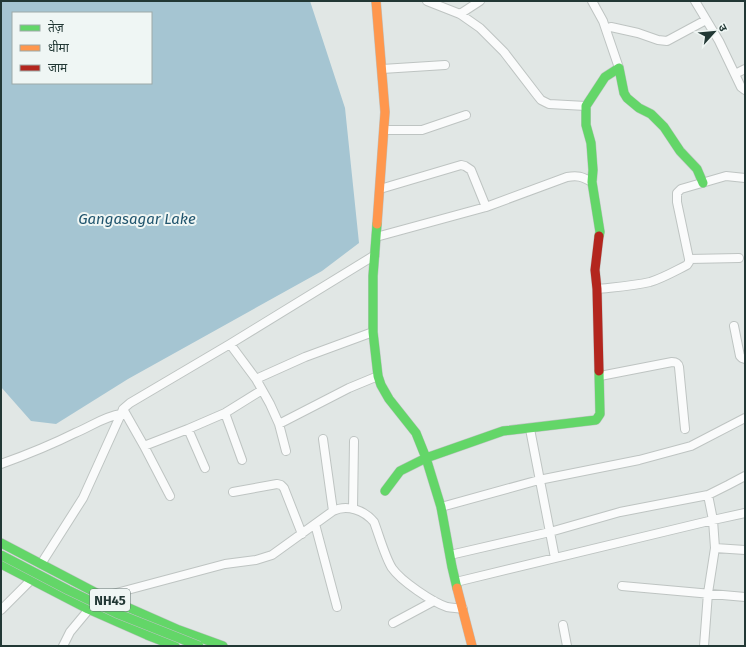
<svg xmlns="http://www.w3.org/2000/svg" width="746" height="647" font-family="'Fira Sans','Noto Sans Devanagari',sans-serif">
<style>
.water{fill:#a5c5d2;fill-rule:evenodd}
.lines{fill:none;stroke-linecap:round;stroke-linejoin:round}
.street-casing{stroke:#bec4c2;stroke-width:10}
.fast-casing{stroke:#bec4c3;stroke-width:10}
.slow-casing{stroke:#bec4c3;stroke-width:10}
.jam-casing{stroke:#bec4c3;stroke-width:10}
.street{stroke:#fafbfb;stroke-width:8}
.fast{stroke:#63d668;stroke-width:9}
.slow{stroke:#ff974d;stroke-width:9}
.jam{stroke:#b3261e;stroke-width:9}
.fast-bridge-casing{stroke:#bcc3c2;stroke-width:10;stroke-linecap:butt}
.fast-bridge{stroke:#63d668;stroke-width:9}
.labels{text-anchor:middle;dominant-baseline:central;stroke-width:4;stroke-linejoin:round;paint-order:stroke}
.shield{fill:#eff6f4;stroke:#60716e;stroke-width:1}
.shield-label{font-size:13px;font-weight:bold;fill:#223835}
.water-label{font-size:15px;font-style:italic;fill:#21556e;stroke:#eff6f4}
</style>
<rect width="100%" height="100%" fill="#e1e7e5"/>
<!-- water -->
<path class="water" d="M1 1H310L345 108 359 243 322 271 128 379 56 424 31 421 1 387ZM13 13H151V83H13Z"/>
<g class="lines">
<!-- street casing -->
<g class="street-casing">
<path id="street" d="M427 1 460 14 480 28 504 52 537 95 541 100 549 104 586 106
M592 1 603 21 619 68
M695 1 719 41 741 87 745 90
M460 14 480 1
M606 29 611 27 638 33 658 40 667 41 706 20
M382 69 445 65
M735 74 745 69
M384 130H422L466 115
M380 189 461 165 465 166 471 170 486 207
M376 237 486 207 567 177C579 175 582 177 592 182
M689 259 739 258
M597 289C615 287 633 286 650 282 663 278 675 271 687 265L689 262V259L677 202V193L681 189 726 176 745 178
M734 326 740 356 742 358 745 359
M230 344 256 379 270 404 279 424 286 451
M600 376 672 362C676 362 678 363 679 367L685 429
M256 379 305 357 373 332
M123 409 144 446 170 496
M225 413 242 460
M279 424 349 388 378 376
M188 429 205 468
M530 429 555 558
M323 439 333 511
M144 446 188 429 225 413 262 390
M1 464C26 455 51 445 75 433 90 427 105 416 121 414
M233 492 277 484 281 485 284 488 302 534
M441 507 539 480 639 460 691 446 745 418
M353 509 354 441
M315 524 337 607
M715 548 745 550
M450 555 550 532 620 512 708 495 728 485 745 476
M41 564 83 498 121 414 123 409 130 403 230 344 375 255
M456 582 713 520 745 513
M622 586 745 597
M105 596 225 564 256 560 272 555 333 511C347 504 364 510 374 522 379 535 385 557 392 568 401 581 432 602 447 607 452 608 458 608 463 609
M1 610 31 580
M393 623 434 601
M563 625 567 646
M63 646 70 632 90 608
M704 646 708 593 715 548 713 520 708 495"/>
</g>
<!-- fast casing -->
<g class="fast-casing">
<path id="fast" d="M377 224 373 276V332L378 376 381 385 389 399 416 433 426 458 441 507 452 567 457 588
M599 236 600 232 592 182 593 170 591 143 586 125V106L605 77 619 68 624 93 627 98 639 108 651 114 664 127 680 151 697 169 703 183
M385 491 400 471 426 458 503 431 596 420 600 414 599 371
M1 543 102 596 179 630 223 646
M1 564 88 609 147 635 175 646"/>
</g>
<!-- slow casing -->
<g class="slow-casing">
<path id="slow" d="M376 1 385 112 377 224
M457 588 472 646"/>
</g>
<!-- jam casing -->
<g class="jam-casing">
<path id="jam" d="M599 371 597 289 595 270 599 236"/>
</g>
<!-- street -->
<use href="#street" class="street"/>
<!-- fast -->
<use href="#fast" class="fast"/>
<!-- slow -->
<use href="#slow" class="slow"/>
<!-- jam -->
<use href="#jam" class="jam"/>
<!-- fast-bridge casing -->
<g class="fast-bridge-casing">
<path id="fast-bridge" d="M1 555 68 590 116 613 199 646"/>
</g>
<!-- fast-bridge -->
<use href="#fast-bridge" class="fast-bridge"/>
</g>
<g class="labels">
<!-- shield labels -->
<rect class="shield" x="90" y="589" width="40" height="22" rx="3"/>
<g class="shield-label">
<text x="110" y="600">NH45</text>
</g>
<!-- water labels -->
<g class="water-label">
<text x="137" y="219">Gangasagar Lake</text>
</g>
</g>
<!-- border -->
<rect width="746" height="647" fill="none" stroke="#223835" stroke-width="4"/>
<!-- legend -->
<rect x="12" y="12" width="140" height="72" fill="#eff6f4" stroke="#9daaa8"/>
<rect x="20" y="25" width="20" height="6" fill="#63d668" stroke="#9daaa8"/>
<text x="48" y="32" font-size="12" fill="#223835">तेज़</text>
<rect x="20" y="45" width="20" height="6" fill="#ff974d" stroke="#9daaa8"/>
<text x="48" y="52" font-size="12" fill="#223835">धीमा</text>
<rect x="20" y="65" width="20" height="6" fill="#b3261e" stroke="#9daaa8"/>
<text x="48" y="72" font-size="12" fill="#223835">जाम</text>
<!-- north arrow -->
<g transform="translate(714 32) rotate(63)" stroke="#eff6f4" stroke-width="3" paint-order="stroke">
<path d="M0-3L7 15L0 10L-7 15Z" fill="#223835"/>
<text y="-6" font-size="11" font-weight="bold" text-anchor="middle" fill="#223835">उ</text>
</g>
</svg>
